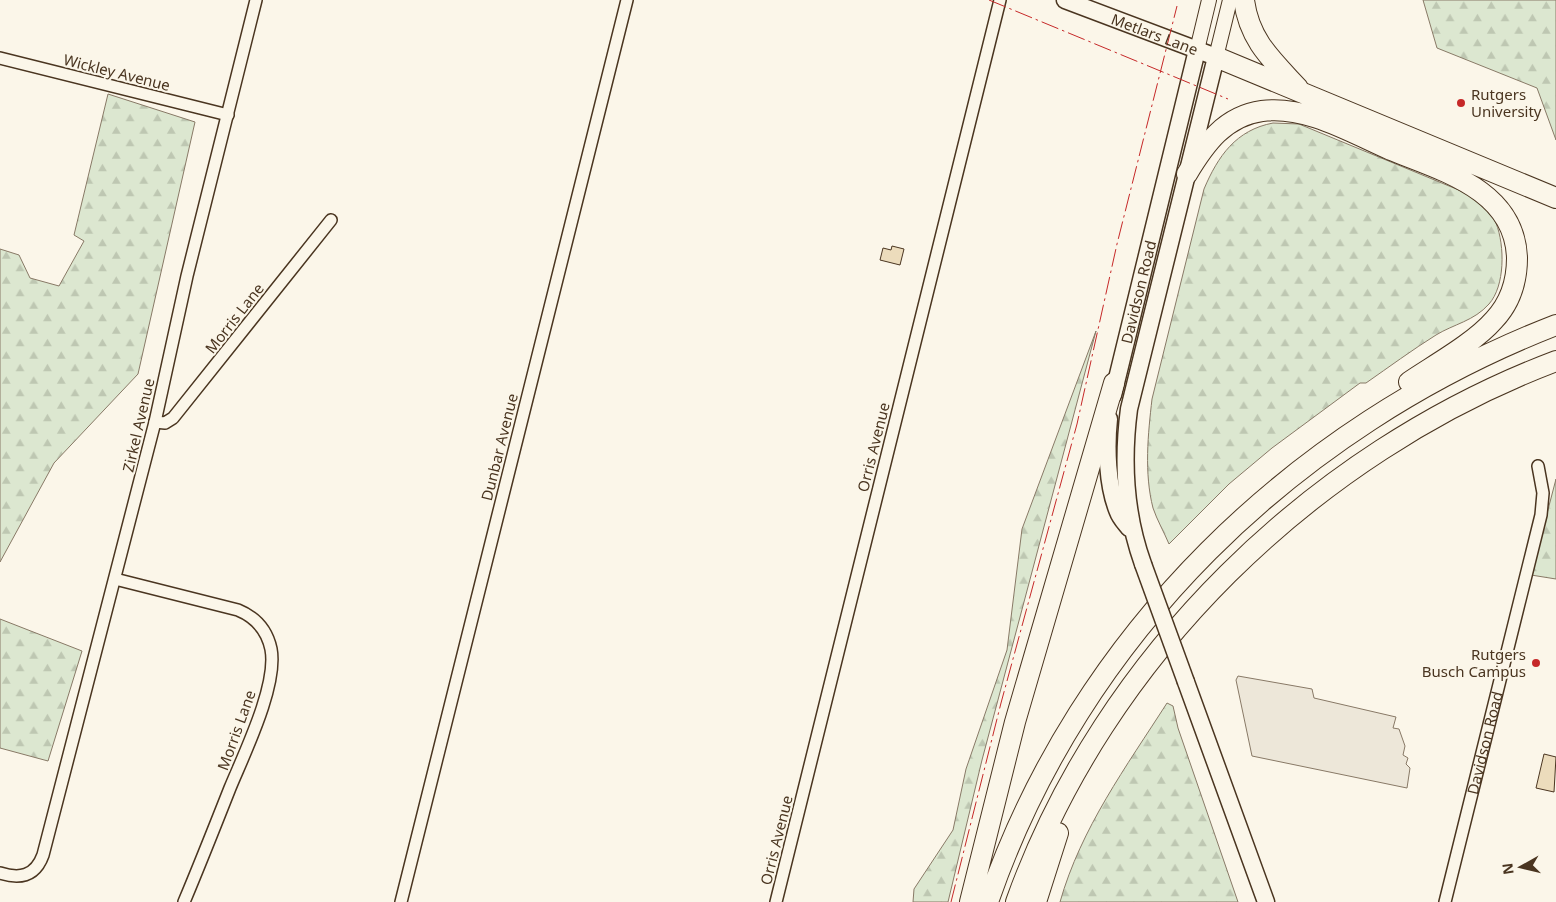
<svg xmlns="http://www.w3.org/2000/svg" width="1556" height="902" font-family="'Noto Sans',sans-serif">
<style>
.forest{fill:url(#forest-firs);stroke:#887966}
.parking{fill:#ede7d9;stroke:#887966}
.building{fill:#ecdcbc;stroke:#4a3520}
.lines{fill:none;stroke-linecap:round;stroke-linejoin:round}
.minor-casing{stroke:#4a3520;stroke-width:14}
.tertiary-casing{stroke:#4a3520;stroke-width:16}
.secondary-casing{stroke:#4a3520;stroke-width:19}
.motorway-casing{stroke:#4a3520;stroke-width:22}
.minor{stroke:#fbf6e9;stroke-width:11}
.tertiary{stroke:#fbf6e9;stroke-width:14}
.secondary{stroke:#fbf6e9;stroke-width:16}
.motorway{stroke:#fbf6e9;stroke-width:20}
.secondary-bridge-casing{stroke:#4a3520;stroke-width:19;stroke-linecap:butt}
.secondary-bridge{stroke:#fbf6e9;stroke-width:16}
.power{stroke:#c62828;stroke-width:1;stroke-dasharray:18 4 2.5 4;stroke-linecap:butt}
.poi-dot{fill:#c62828;stroke:#fbf6e9;stroke-width:2}
.labels{text-anchor:middle;dominant-baseline:central;stroke-width:4;stroke-linejoin:round;paint-order:stroke}
.street-label{font-size:15px;fill:#4a3520;stroke:#fbf6e9}
.poi-label{font-size:15px;fill:#4a3520;stroke:#fbf6e9;text-anchor:start}
</style>
<defs>
<pattern id="forest-firs" width="22" height="20" patternUnits="userSpaceOnUse" patternTransform="scale(1.25)"><rect width="22" height="20" fill="#dce7d0"/><path d="M5 1l3.5 6h-7zM16 11l3.5 6h-7z" fill="#bec7b2"/></pattern>
</defs>
<rect width="100%" height="100%" fill="#fbf6e9"/>
<!-- forest -->
<path class="forest" d="M1423 0H1556V140L1537 88 1437 48Z
M108 94 195 122 138 374 54 463 0 562V249L19 255 30 278 59 286 84 241 74 235Z
M1273 123 1299 124 1466 193C1476 201 1490 211 1496 223 1505 246 1505 286 1489 304 1474 321 1454 324 1436 335 1412 350 1389 367 1366 383H1360L1272 448 1229 484 1169 544C1164 532 1157 520 1153 508 1144 473 1148 434 1152 399L1204 189C1218 156 1236 130 1273 123Z
M1096 331 982 760 948 902H913L914 889 953 830 966 769 1007 650 1022 529Z
M1556 479V579L1531 575Z
M0 619 82 651 48 761 0 748Z
M1167 703 1173 706 1178 728 1238 902H1060C1081 828 1126 767 1167 703Z"/>
<!-- parking -->
<path class="parking" d="M1238 676 1312 689 1314 698 1396 717 1393 728 1399 729 1405 746 1403 755 1408 758 1406 764 1410 768 1407 788 1252 756 1236 680Z"/>
<!-- building -->
<path class="building" d="M892 246 904 249 900 265 880 260 883 248 891 250Z
M1544 754 1556 757 1554 792 1536 788Z"/>
<g class="lines">
<!-- minor casing -->
<g class="minor-casing">
<g id="minor">
<path d="M0 58 228 115"/>
<path d="M155 422 165 423 173 418 331 220"/>
<path d="M115 579 238 610C255 617 267 630 271 649 278 685 244 754 230 788 215 826 200 864 184 902"/>
<path d="M0 873C19 879 35 877 43 855L155 422 187 276 256 0"/>
<path d="M401 902 627 0"/>
<path d="M776 902 1000 0"/>
<path id="s1" d="M1445 902 1541 515 1543 493 1538 466"/>
</g>
</g>
<!-- tertiary casing -->
<g class="tertiary-casing">
<path id="tertiary" d="M1197 50 1209 0
M1216 57 1230 0"/>
</g>
<!-- secondary casing -->
<g class="secondary-casing">
<g id="secondary">
<path id="s2" d="M1065 0 1216 57 1129 409C1122 462 1125 514 1143 564"/>
<path id="s3" d="M1113 395 1197 50"/>
<path d="M1109 419C1106 447 1107 486 1118 512 1120 518 1125 523 1129 528"/>
<path d="M1186 682 1266 902"/>
</g>
</g>
<!-- motorway casing -->
<g class="motorway-casing">
<path id="motorway" d="M1244 0C1249 40 1272 60 1298 88
M1216 57 1556 198
M1187 174C1205 144 1225 116 1262 111 1306 105 1352 133 1391 150 1443 171 1515 190 1517 258 1517 281 1510 303 1494 320 1474 343 1434 365 1409 382
M970 902 1015 722 1114 383
M988 902C1080 634 1294 427 1556 325
M1016 902C1104 656 1313 453 1556 361
M1036 902 1058 833"/>
</g>
<!-- minor -->
<use href="#minor" class="minor"/>
<!-- tertiary -->
<use href="#tertiary" class="tertiary"/>
<!-- secondary -->
<use href="#secondary" class="secondary"/>
<!-- motorway -->
<use href="#motorway" class="motorway"/>
<!-- secondary-bridge casing -->
<g class="secondary-bridge-casing">
<path id="secondary-bridge" d="M1143 564 1186 682"/>
</g>
<!-- secondary-bridge -->
<use href="#secondary-bridge" class="secondary-bridge"/>
<!-- power -->
<path class="power" d="M989 0 1228 99
M951 902 1001 703 1077 424 1117 244 1177 6"/>
</g>
<!-- markers -->
<g class="poi-dot">
<circle cx="1461" cy="103" r="5"/>
<circle cx="1536" cy="663" r="5"/>
</g>
<g class="labels">
<!-- street labels -->
<g class="street-label">
<text stroke="none"><textPath href="#s2" startOffset="96">Metlars Lane</textPath></text>
<text transform="translate(117 72) rotate(14)">Wickley Avenue</text>
<text stroke="none"><textPath href="#s3" startOffset="106">Davidson Road</textPath></text>
<text transform="translate(234 318) rotate(-52)">Morris Lane</text>
<text transform="translate(138 425) rotate(-77)">Zirkel Avenue</text>
<text transform="translate(499 447) rotate(-76)">Dunbar Avenue</text>
<text transform="translate(873 447) rotate(-76)">Orris Avenue</text>
<text transform="translate(236 730) rotate(-70)">Morris Lane</text>
<text stroke="none"><textPath href="#s1" startOffset="164">Davidson Road</textPath></text>
<text transform="translate(776 840) rotate(-76)">Orris Avenue</text>
</g>
<!-- poi labels -->
<g class="poi-label">
<text x="1471" y="94">Rutgers<tspan x="1471" dy="17">University</tspan></text>
<text x="1526" y="654" text-anchor="end">Rutgers<tspan x="1526" dy="17">Busch Campus</tspan></text>
</g>
</g>
<!-- north arrow -->
<g transform="translate(1521 867) rotate(262)" stroke="#fbf6e9" stroke-width="4" paint-order="stroke">
<path d="M0-4L9 19L0 12L-9 19Z" fill="#4a3520"/>
<text y="-8" font-size="14" font-weight="bold" text-anchor="middle" fill="#4a3520">N</text>
</g>
</svg>
